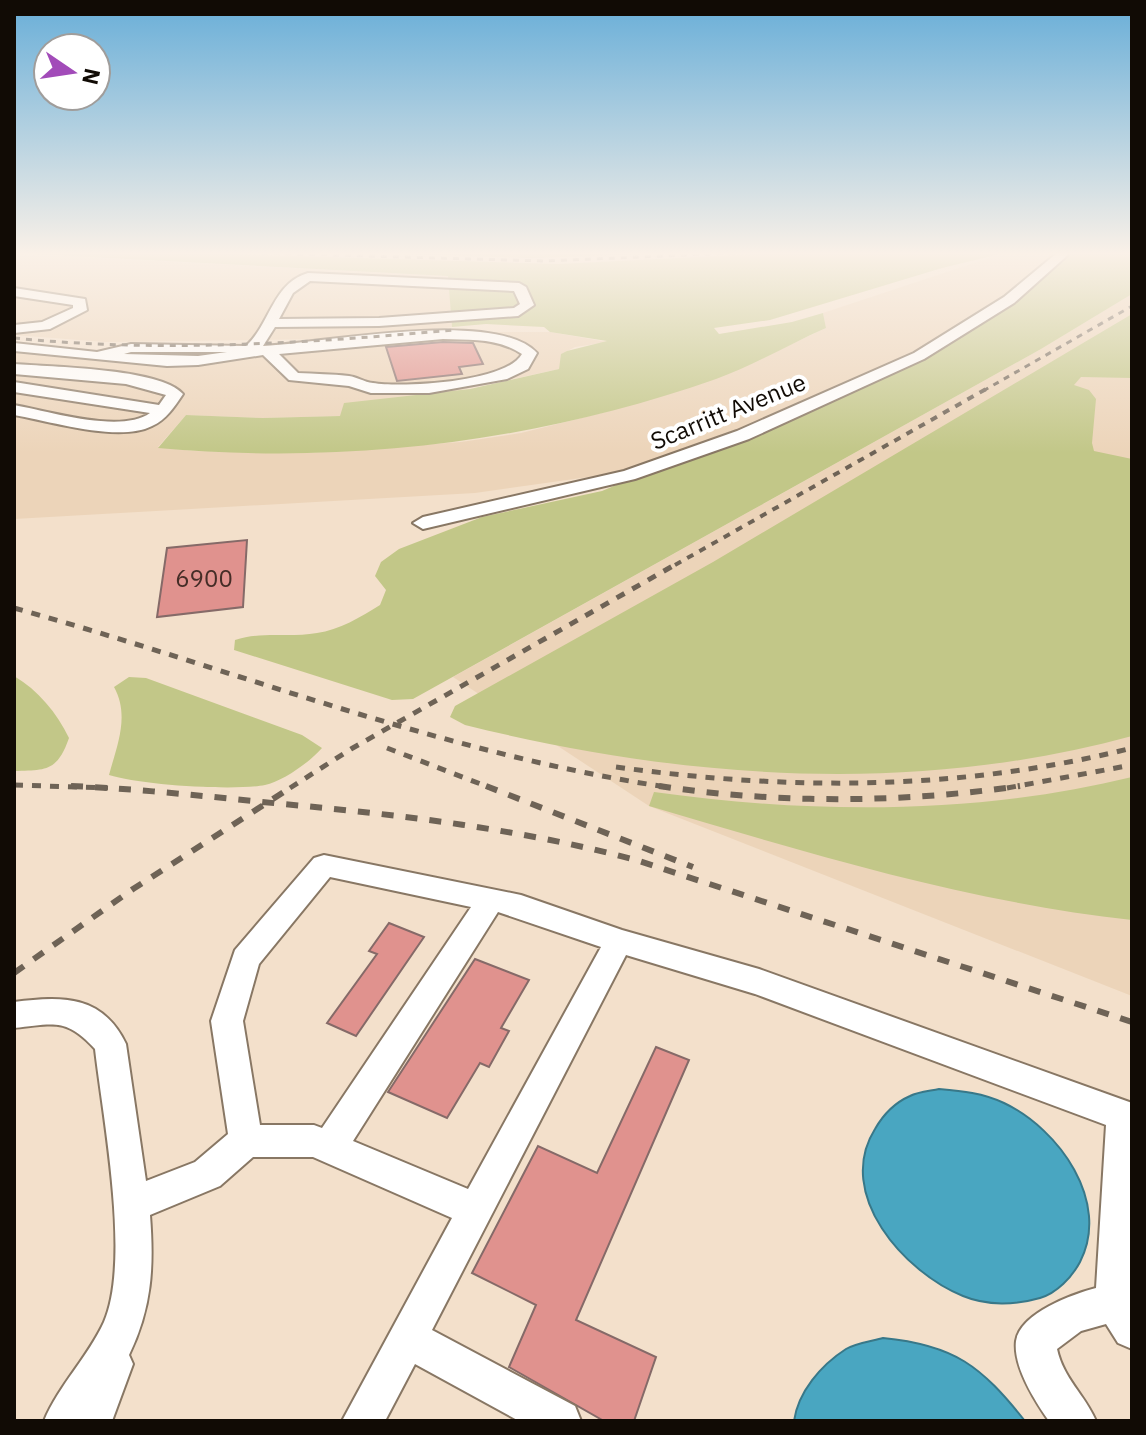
<svg xmlns="http://www.w3.org/2000/svg" width="1146" height="1435" font-family="'IBM Plex Sans',sans-serif">
<style>
.built{fill:#ecd4b9}
.green{fill:#c2c788}
.water{fill:#49a6c1;stroke:#387889;stroke-width:2}
.building{fill:#e0928e;stroke:#856a68;stroke-width:2}
.lines{fill:none;stroke-linecap:round;stroke-linejoin:round}
.minor-casing{stroke:#887764;stroke-width:4}
.minor{fill:#fff;fill-rule:evenodd}
.rail-far3{stroke:#6e6356;stroke-width:3;stroke-dasharray:6 6;stroke-linecap:butt}
.rail-far2{stroke:#6e6356;stroke-width:4;stroke-dasharray:7 7;stroke-linecap:butt}
.rail-far1{stroke:#6e6356;stroke-width:5;stroke-dasharray:9 9;stroke-linecap:butt}
.rail{stroke:#6e6356;stroke-width:6;stroke-dasharray:12 12;stroke-linecap:butt}
.labels{text-anchor:middle;dominant-baseline:central;stroke-width:8;stroke-linejoin:round;paint-order:stroke}
.far-street-label{font-size:24px;fill:#110b05;stroke:#fff}
.number-label{font-size:24px;fill:#452d27}
</style>
<rect width="100%" height="100%" fill="#f3e0cb"/>
<!-- built -->
<path class="built" d="M1004 253H1069L1050 261 997 309 874 376 660 467 475 493 14 519V351L194 365 456 332H550L608 342 575 347 562 354 559 369 341 416 263 418 186 415 158 447 193 451 309 453 461 442 521 433 606 412 757 360 826 328 823 313Z
M14 254 449 276 452 327 327 339 105 342 14 335Z
M1132 294V996L649 806 453 677 1041 349Z"/>
<!-- green -->
<path class="green" d="M14 253H201L558 264 776 253H1004L942 268 770 320 714 328 719 334 792 322 823 313 826 328C789 344 753 366 716 379 537 442 346 465 158 448L186 415 263 418 340 416 344 403 470 389 559 369 561 354 567 351 607 341 550 332 544 327 486 324 452 327 448 276Z
M365 253H680L532 258Z
M1069 253H1132V294L1041 349 413 699 392 700 234 650 235 640C262 631 289 638 317 633 339 630 361 617 380 605L386 590 375 576 381 562 399 549 482 517 602 491 874 376 997 309 1050 261Z
M1132 314V378L1081 377 1074 385 1089 390 1096 399 1092 443 1094 451 1132 459V736C913 796 682 779 465 725L450 717 455 706 713 562Z
M14 676C38 690 57 713 69 738 57 772 46 770 14 771Z
M129 677 146 678 302 735 322 748C310 762 283 781 265 785 233 791 140 785 109 775 117 745 130 716 114 687Z
M1132 777V920C967 902 808 853 649 806L654 792C811 814 977 815 1132 777Z"/>
<!-- water -->
<path class="water" d="M939 1089C962 1091 983 1093 1004 1103 1059 1129 1111 1202 1080 1262 1072 1277 1057 1293 1040 1298 1016 1305 987 1306 963 1296 905 1273 834 1194 875 1129 883 1115 894 1103 910 1096 918 1092 930 1091 939 1089Z
M883 1338C955 1345 981 1366 1025 1421H794C798 1392 821 1365 846 1349 856 1343 872 1341 883 1338Z"/>
<!-- building -->
<path class="building" d="M443 342 473 343 483 364 459 367 462 374 397 381 386 347Z
M247 540 243 607 157 617 167 548Z
M389 923 424 937 356 1036 327 1023 377 954 369 951Z
M475 959 529 980 501 1028 509 1031 489 1067 480 1063 447 1118 388 1092Z
M656 1047 689 1060 576 1320 656 1357 634 1421H604L509 1367 536 1305 472 1273 538 1146 597 1173Z"/>
<g class="lines">
<!-- minor casing -->
<g class="minor-casing">
<path id="minor" d="M1057 253H1070L1014 303 924 359 749 439 635 479 423 529 413 523 423 517 624 471 737 431 914 353 1004 297Z
M308 273 519 283 526 287 534 305 518 316 379 326 275 327 263 346C324 343 495 308 537 353L528 369 507 379 429 393H371L349 386 289 380 263 355 198 365 167 366 14 351V343L97 352 131 344 246 346C271 323 272 284 308 273ZM310 281 514 291 520 304 514 308 379 318 279 319 293 293ZM443 339C471 340 498 338 522 354 507 382 403 388 373 383 364 382 357 377 349 376 332 374 315 374 298 373L279 354ZM131 352H227L198 356 124 354Z
M14 288 85 299 87 310 50 329 14 333V325L42 322 73 308V305L14 296Z
M14 364C51 367 160 368 183 394 175 406 166 420 152 426 119 443 50 421 14 415V405C48 411 121 434 150 413L14 392V382L159 405 166 395 126 384 14 374Z
M324 855 521 895 622 930 759 969 1132 1103V1349L1118 1343 1106 1324 1081 1331 1057 1349C1063 1378 1085 1395 1096 1421H1049C1035 1401 1013 1367 1016 1341 1020 1313 1073 1294 1096 1288L1106 1125 755 994 626 955 432 1330 575 1406 581 1421H519L415 1364 385 1421H342L452 1218 313 1157H253L220 1186 150 1215C154 1267 152 1307 129 1355L133 1364 112 1421H44C59 1385 88 1357 104 1322 131 1260 103 1119 95 1049 66 1017 53 1024 14 1028V1002C61 996 102 994 126 1044L146 1181 195 1162 228 1134 211 1021 235 950 314 858ZM330 877 471 907 322 1128 314 1125H260L243 1021 259 964ZM498 912 601 947 468 1189 353 1141Z"/>
</g>
<!-- minor -->
<use href="#minor" class="minor"/>
<!-- rail-far3 -->
<path class="rail-far3" d="M261 253 545 261 737 253
M14 338C161 353 308 343 454 330
M983 391 1132 306"/>
<!-- rail-far2 -->
<path class="rail-far2" d="M675 565 986 389"/>
<!-- rail-far1 -->
<path class="rail-far1" d="M14 608C234 669 446 755 673 788
M387 748 491 788
M616 767C790 791 961 791 1132 748
M14 785 108 788
M290 788 351 749 678 563
M1007 788 1132 765"/>
<!-- rail -->
<path class="rail" d="M71 786C142 789 212 797 283 804 402 815 520 829 636 860L1132 1022
M486 786 693 867
M659 786C778 804 902 803 1020 786
M14 973 133 889 293 786"/>
</g>
<!-- sky -->
<linearGradient id="sky" x2="0" y2="1"><stop stop-color="#68aed8"/><stop offset="0.56" stop-color="#faf1e8"/><stop offset="1" stop-color="#faf1e8" stop-opacity="0"/></linearGradient>
<rect width="1146" height="453" fill="url(#sky)"/>
<g class="labels">
<!-- far-street labels -->
<g class="far-street-label">
<text transform="translate(728 411) rotate(-22)">Scarritt Avenue</text>
</g>
<!-- number labels -->
<g class="number-label">
<text x="204" y="578">6900</text>
</g>
</g>
<!-- border -->
<rect width="1146" height="1435" fill="none" stroke="#110b05" stroke-width="32"/>
<!-- north arrow -->
<g transform="translate(72 72) rotate(103)"><circle r="38" fill="#ffffff" stroke="#a09d9b" stroke-width="2"/>
<path d="M0-6L14 30L0 20L-14 30Z" fill="#a24bb9"/>
<text y="-12" font-size="22" font-weight="bold" text-anchor="middle" fill="#110b05">N</text>
</g>
</svg>
